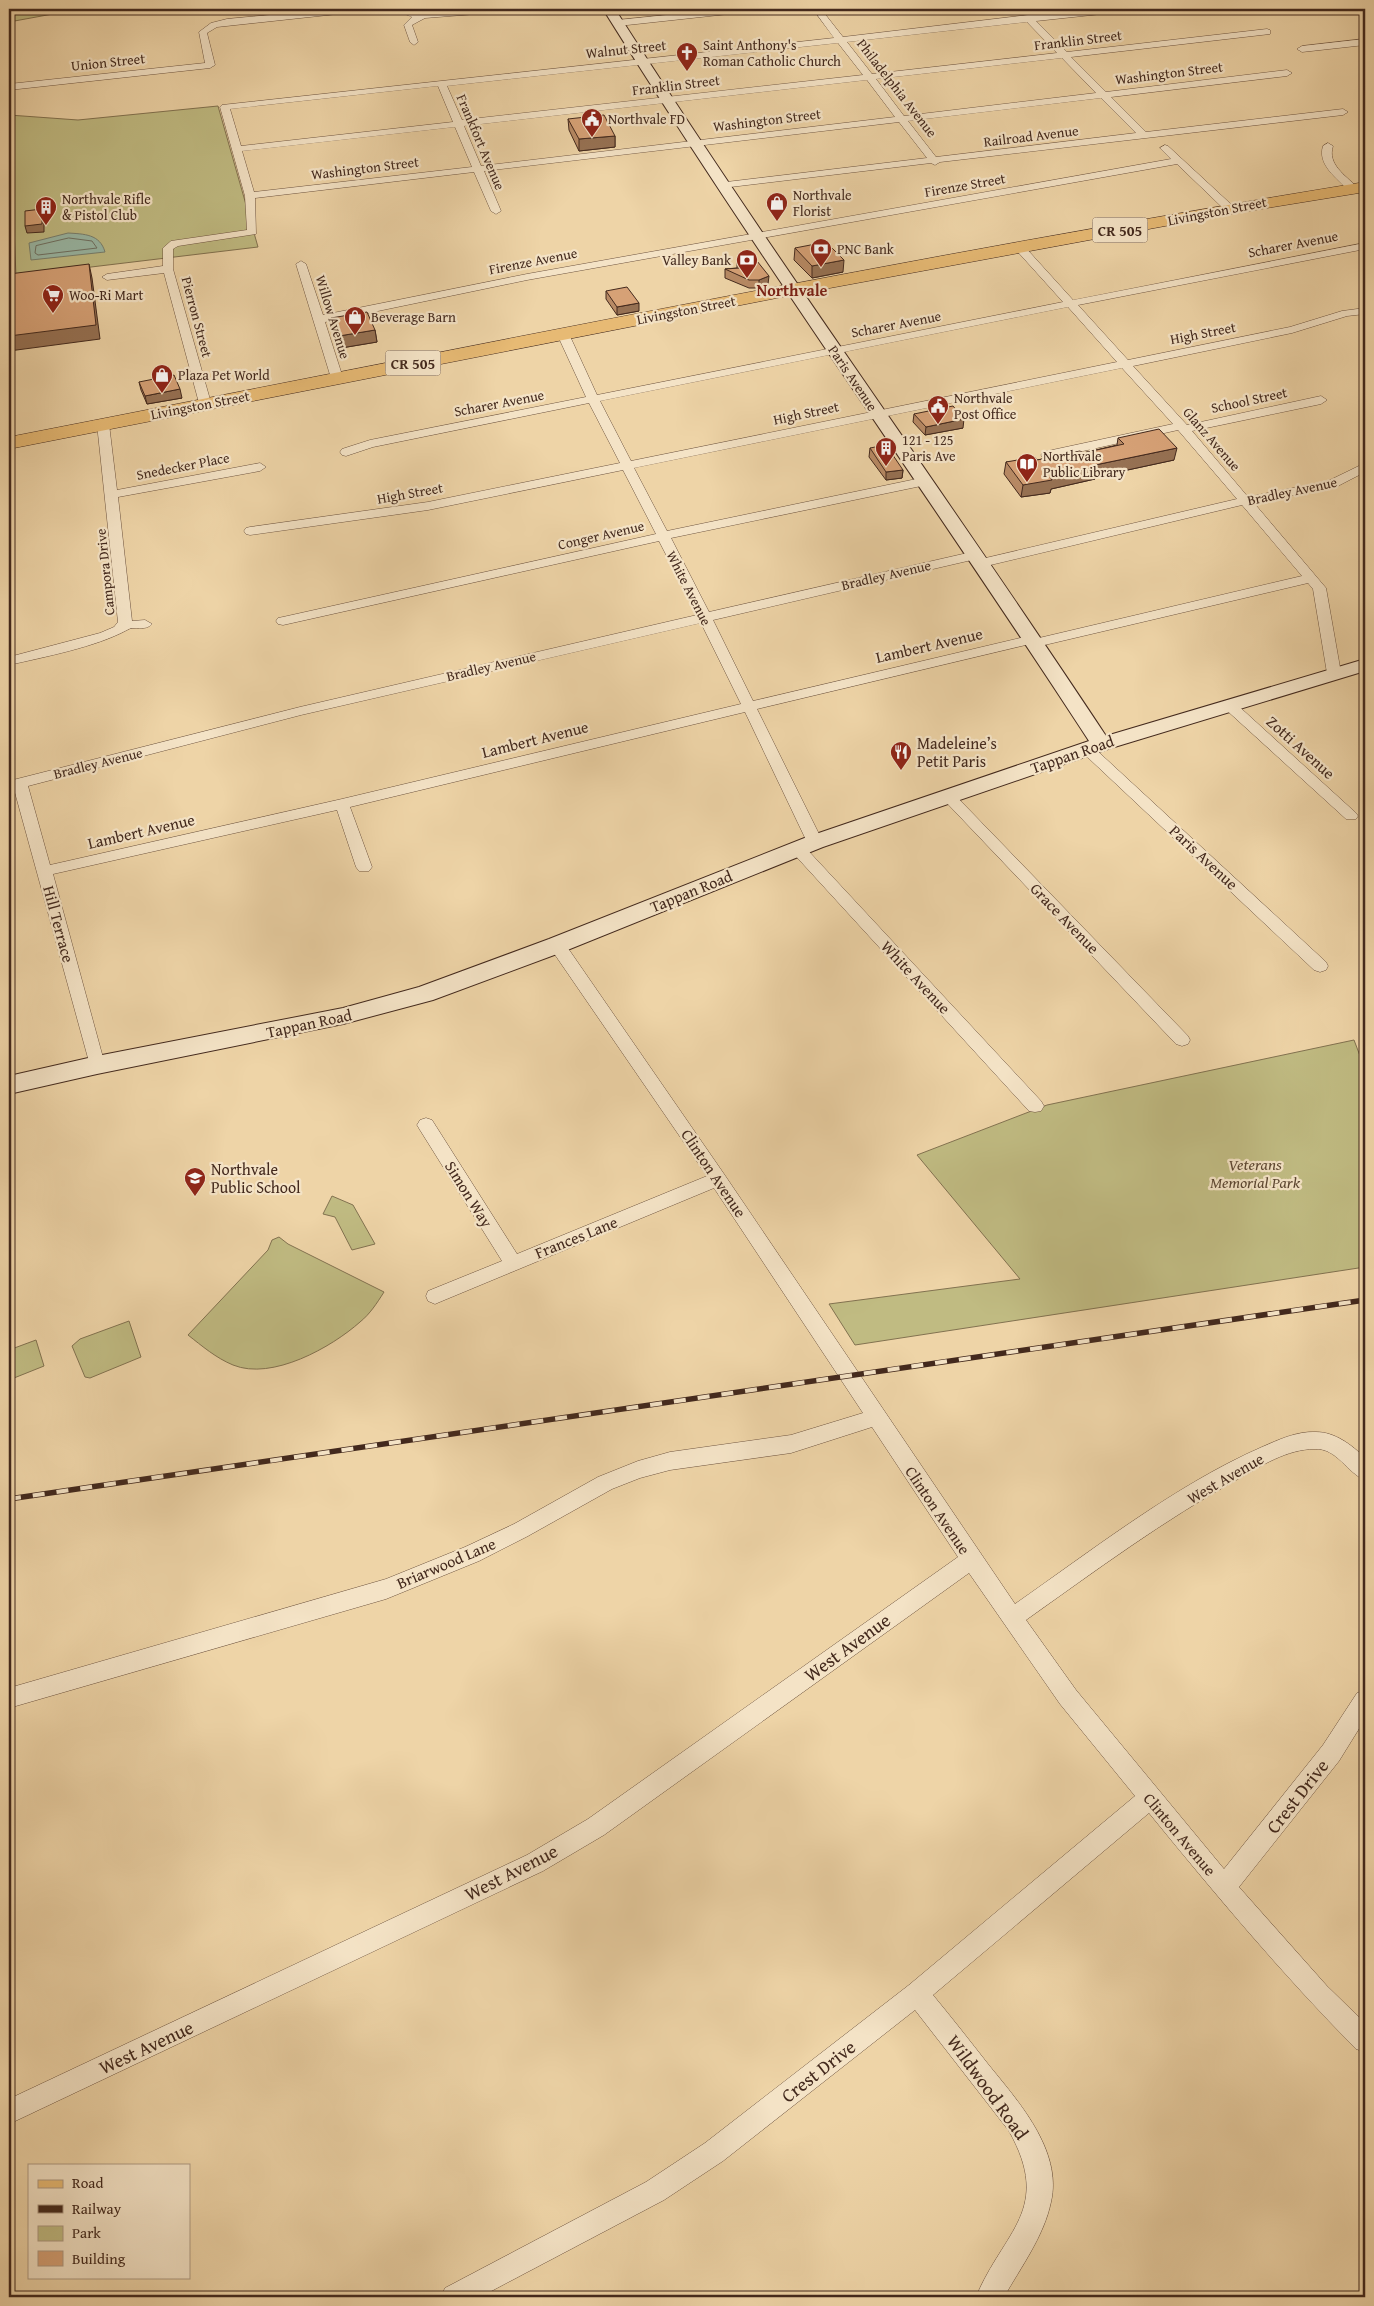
<svg xmlns="http://www.w3.org/2000/svg" width="1374" height="2306" font-family="'Gentium Book Plus',serif">
<style>
.green{fill:#c0bb82;stroke:#827250}
.water{fill:#99b8a6;stroke:#777f6f}
.lines{fill:none;stroke-linecap:round;stroke-linejoin:round}
.shore{stroke:#6e7062;stroke-width:1}
.street-casing{stroke:#6e5440;stroke-width:1}
.secondary-casing{stroke:#43291d;stroke-width:2}
.primary-casing{stroke:#43291d;stroke-width:1}
.street{fill:#f4e3c6;fill-rule:evenodd}
.secondary{fill:#f4e3c6;fill-rule:evenodd}
.primary{fill:#e7ba74;fill-rule:evenodd}
.rail-casing{stroke:#43291d;stroke-width:5.5}
.rail{stroke:#f4e3c6;stroke-width:4;stroke-dasharray:12;stroke-linecap:butt}
.wall{fill:#b88a65;stroke:#43291d}
.shaded-wall{fill:#967153;stroke:#43291d}
.building{fill:#d6a176;stroke:#43291d}
.labels{text-anchor:middle;dominant-baseline:central;stroke-width:4.5;stroke-linejoin:round;paint-order:stroke}
.far-street-label{font-size:14px;fill:#43291d;stroke:#f4e3c6}
.far-poi-label{font-size:14px;fill:#43291d;stroke:#f4e3c6;text-anchor:start}
.shield{fill:#f4e3c6;stroke:#786150;stroke-width:1}
.shield-label{font-size:15px;font-weight:bold;fill:#43291d}
.far-quarter-label{font-size:16px;font-weight:bold;fill:#7a1f14;stroke:#f4e3c6}
.street-label{font-size:16px;fill:#43291d;stroke:#f4e3c6}
.poi-label{font-size:16px;fill:#43291d;stroke:#f4e3c6;text-anchor:start}
.park-label{font-size:16px;font-style:italic;fill:#5c4631;stroke:#f4e3c6}
.near-street-label{font-size:19px;fill:#43291d;stroke:#f4e3c6}
</style>
<rect width="100%" height="100%" fill="#eed4a7"/>
<filter id="stains"><feTurbulence type="fractalNoise" baseFrequency=".004" numOctaves="4"/><feColorMatrix values="0 0 0 0 .2 0 0 0 0 .09 0 0 0 0 .02 0 0 0 .5 -.17"/></filter>
<radialGradient id="worn" r=".72"><stop offset=".6" stop-color="#630" stop-opacity="0"/><stop offset="1" stop-color="#630" stop-opacity=".3"/></radialGradient>
<!-- green -->
<path class="green" d="M9 9H80L9 22Z
M218 106 258 247 16 276 9 115 78 120Z
M1354 1040 1365 1069V1267L855 1345 829 1304 1020 1279 917 1155 1047 1105Z
M332 1196 353 1205 375 1244 352 1250 335 1217 323 1214Z
M279 1237 288 1244 384 1292C377 1303 370 1314 360 1322 332 1347 272 1381 233 1365 216 1358 202 1346 188 1335L268 1250 272 1240Z
M129 1321 141 1357 90 1378 85 1377 72 1346 80 1339Z
M36 1340 44 1366 9 1380V1350Z"/>
<!-- water -->
<path class="water" d="M68 233C84 234 100 234 105 252L31 260 29 243Z"/>
<g class="lines">
<!-- shore -->
<path class="shore" d="M69 238 92 241 97 248 38 255 35 253 36 246Z"/>
<!-- street casing -->
<g class="street-casing">
<path id="street" d="M333 9H360L356 12 217 27 207 33 215 65 210 68 9 90V84L205 63 199 32 211 23 227 19Z
M392 9C403 9 412 13 423 13 450 14 478 7 505 9L501 12 425 18 412 25 418 42 414 45 410 42 404 25 412 17Z
M725 9H751L747 12 618 26 614 23 618 20Z
M813 9H821L843 37 1028 15 1098 9H1124L1120 12 1036 21 1067 52 1267 29 1270 30V34L1071 57 1106 92 1287 70 1292 73 1287 76 1111 97 1146 132 1343 109 1348 112 1343 115 940 162 935 165 931 163 722 188 717 185 718 183 927 158 899 122 484 171 501 211 496 214 491 211 474 172 255 198 256 234 178 246 173 249V269L211 403 205 407 199 403 164 273 107 280 102 277 107 274 163 266V248L171 241 247 230 245 196 220 107 222 105 834 38ZM1027 22 1057 53 872 74 847 42ZM838 43 863 75 462 120 447 86ZM1062 58 1096 93 904 116 876 79ZM867 80 895 117 481 166 464 126ZM438 86 453 122 241 146 230 109ZM1101 98 1136 133 936 157 908 121ZM455 127 472 167 254 192 242 151Z
M1365 39V45L1302 52 1297 49 1302 46Z
M1328 143 1333 146C1327 164 1345 175 1357 187V191H1349C1337 178 1317 165 1323 146Z
M1165 145 1168 146 1234 207V211H1226L1177 164 527 280 325 322 343 378 337 381 331 378 296 264 301 261 306 264 323 315 527 274 1171 159 1160 148Z
M1365 243V249L1078 305 1128 360 1290 327 1342 311 1365 308V314L1347 316 1292 333 1133 366 1187 425 1321 396 1327 400 1321 404 1192 431 1248 497 1328 481 1365 463V472L1336 487 1254 503 1326 588 1341 673 1339 676 1334 677 1327 673 1313 589 1308 583 1036 647 1030 644 757 709 823 842 820 846H810L807 842 745 712 350 807 372 867 369 871H359L356 867 337 810 53 874 105 1065 103 1069 97 1071 91 1069 14 789 9 791V781L300 707 697 615 659 541 283 625 278 624 276 621 278 618 283 617 656 534 623 470 428 510 250 535 246 534 244 531 246 528 250 527 428 502 620 463 589 403 373 447 346 456 342 455 340 452 342 449 370 440 586 397 557 334 563 331 569 334 597 395 1063 302 1017 251 1016 249 1021 246 1025 247 1073 300ZM1068 307 1117 362 631 461 600 401ZM1122 368 1173 424 1043 452 1041 455 1043 458 1047 459 1178 430 1237 499 977 560 976 563 977 566 982 567 1242 505 1302 576 1039 638 1033 635 753 701 713 620 976 559 982 555 976 551 709 612 671 538 926 485 932 481 926 477 667 531 634 468ZM701 623 741 704 342 799 50 865 28 786 301 715Z
M103 420 109 424 117 490 260 463 266 467 260 471 118 497 132 621 145 620 152 624C145 632 134 625 127 630 96 647 44 657 9 665V657L100 633 114 627 118 622 97 424Z
M1228 700 1233 701 1356 813 1358 816 1356 819H1346L1223 707 1221 704Z
M1087 744 1092 746 1326 962 1328 966 1326 970 1320 972 1314 970 1082 752 1080 749Z
M948 791 953 793 1188 1036 1190 1040 1188 1044 1182 1046 1176 1044 943 799 941 796 943 793Z
M797 843 802 844 1041 1101 1044 1106 1041 1111 1035 1112 1029 1111 792 852 789 848 792 844Z
M557 939 563 941 724 1174 1015 1604C1091 1551 1177 1484 1262 1447 1278 1440 1297 1431 1316 1432 1335 1432 1352 1445 1365 1458V1480C1347 1473 1337 1448 1315 1449 1287 1449 1261 1466 1238 1479 1164 1520 1095 1571 1026 1620L1076 1690 1224 1869 1323 1745 1357 1693 1365 1690V1719L1339 1761 1239 1887 1327 1986 1365 2023V2052L1356 2049C1282 1974 1215 1894 1149 1813L933 1995C952 2018 970 2041 988 2064 1017 2100 1063 2150 1051 2202 1044 2236 1021 2267 1004 2297H976C1004 2230 1053 2210 1009 2131L915 2010 723 2161 664 2200 480 2297H441L445 2288 646 2182 705 2143 909 1985 1135 1796 1060 1704 969 1573 604 1835 543 1871 9 2124V2099L527 1855 588 1819 958 1557 872 1427 791 1453 670 1470 640 1478 612 1489 528 1536 479 1561 386 1599 9 1708V1688L386 1579 465 1547 514 1524 598 1477 638 1461 670 1452 791 1435 863 1413 714 1188 442 1301 435 1304 428 1301 426 1296 428 1291 502 1261 420 1130 417 1125 420 1120 426 1118 432 1120 517 1254 707 1176 551 949 549 945 551 941Z"/>
</g>
<!-- secondary casing -->
<g class="secondary-casing">
<path id="secondary" d="M603 9H615C772 256 945 492 1106 736L1365 659V671L1108 749 823 847 565 951 433 1000 343 1024 97 1074 9 1094V1076L97 1056 343 1008 419 987 549 939 807 837 1089 741C929 495 758 258 603 9Z"/>
</g>
<!-- primary casing -->
<g class="primary-casing">
<path id="primary" d="M1365 182V192L1230 214 792 295 9 449V437C460 349 911 256 1365 182Z"/>
</g>
<!-- street -->
<use href="#street" class="street"/>
<!-- secondary -->
<use href="#secondary" class="secondary"/>
<!-- primary -->
<use href="#primary" class="primary"/>
<!-- rail casing -->
<g class="rail-casing">
<path id="rail" d="M9 1499 1365 1300"/>
</g>
<!-- rail -->
<use href="#rail" class="rail"/>
</g>
<!-- wall -->
<path class="wall" d="M568 119 615 136V147L579 151 569 130Z
M795 248 843 272 812 278 794 260Z
M737 263 768 284 759 288H749L725 278V269L737 268Z
M606 291 639 311 617 315 606 299Z
M331 318 375 330 377 342 341 348 332 330Z
M139 382 182 398 147 404 141 390Z
M914 414 963 428 925 435 913 422Z
M1118 438 1174 460 1095 477V479L1051 489 1050 493 1021 497 1004 474 1006 462 1037 460 1083 453 1117 445Z
M870 448 903 470 902 478 886 480 869 457Z"/>
<!-- shaded-wall -->
<path class="shaded-wall" d="M615 136V147L579 151V139Z
M42 209 44 217V232L27 233 25 226Z
M844 260 843 272 812 278V266Z
M89 264 92 278 100 339 9 351V336Z
M769 276 768 284 759 288V280Z
M639 303V311L617 315V307Z
M375 330 377 342 341 348 339 336Z
M180 389 182 398 147 404 145 396Z
M964 419 963 428 925 435 926 427Z
M1177 448 1174 460 1095 477V479L1051 489 1050 493 1021 497 1023 485 1095 465Z
M903 470 902 478 886 480V472Z"/>
<!-- building -->
<path class="building" d="M604 115 615 136 579 139 568 119Z
M42 209V224L25 226V211Z
M826 242 844 260 812 266 795 248Z
M757 261 769 276 759 280H749L725 269 740 268 737 263Z
M89 264 96 325 9 336V274Z
M627 287 639 303 617 307 606 291Z
M367 312 375 330 339 336 331 318Z
M174 375 180 389 145 396 139 382Z
M953 406 964 419 926 427 914 414Z
M1159 429 1177 448 1095 465 1097 467 1050 477 1052 480 1023 485 1006 462 1035 457 1037 460 1080 451 1083 453 1124 444 1118 438Z
M886 445 903 470 886 472 870 448Z"/>
<!-- icons -->
<defs>
<g id="church-pin" transform="scale(1.125)"><path d="M0 17L-7.5 6A9.5 9.5 0 1 1 7.5 6Z" fill="#8f2418" stroke="#f4e3c6"/><path d="M-1.2-6h2.4v3.5h3.3v2.4h-3.3V6h-2.4V-.1h-3.3v-2.4h3.3Z" fill="#fff"/></g>
<g id="civic-pin" transform="scale(1.125)"><path d="M0 17L-7.5 6A9.5 9.5 0 1 1 7.5 6Z" fill="#8f2418" stroke="#f4e3c6"/><path d="M-.6-6.5H3V-4.5H.6V-3L4-1V1h2V6H-6V1h2V-1L-.6-3ZM-1.2 2.5V6h2.4V2.5Z" fill="#fff"/></g>
<g id="shop-pin" transform="scale(1.125)"><path d="M0 17L-7.5 6A9.5 9.5 0 1 1 7.5 6Z" fill="#8f2418" stroke="#f4e3c6"/><path d="M-5-2.5h2.3a2.7 3.5 0 0 1 5.4 0H5L5.5 6h-11ZM-1.5-2.5h3a1.5 2.3 0 0 0-3 0Z" fill="#fff"/></g>
<g id="building-pin" transform="scale(1.125)"><path d="M0 17L-7.5 6A9.5 9.5 0 1 1 7.5 6Z" fill="#8f2418" stroke="#f4e3c6"/><path d="M-4-6H4V6H1V3H-1V6H-4ZM-2.5-4.3h1.7v1.8h-1.7ZM.8-4.3h1.7v1.8H.8ZM-2.5-1h1.7V.8h-1.7ZM.8-1h1.7V.8H.8Z" fill="#fff"/></g>
<g id="bank-pin" transform="scale(1.125)"><path d="M0 17L-7.5 6A9.5 9.5 0 1 1 7.5 6Z" fill="#8f2418" stroke="#f4e3c6"/><path d="M-6-4H6V4H-6ZM0-2.3a2.3 2.3 0 1 0 0 4.6a2.3 2.3 0 1 0 0-4.6Z" fill="#fff"/></g>
<g id="supermarket-pin" transform="scale(1.125)"><path d="M0 17L-7.5 6A9.5 9.5 0 1 1 7.5 6Z" fill="#8f2418" stroke="#f4e3c6"/><path d="M-6-5.5h2.5l.6 2H6L4.5 2H-2.5L-4.4-4H-6ZM-1.5 3.2a1.3 1.3 0 1 0 .1 0ZM3 3.2a1.3 1.3 0 1 0 .1 0Z" fill="#fff"/></g>
<g id="library-pin" transform="scale(1.125)"><path d="M0 17L-7.5 6A9.5 9.5 0 1 1 7.5 6Z" fill="#8f2418" stroke="#f4e3c6"/><path d="M-6-4Q-3-5.5-.7-3.5V5Q-3 3-6 4ZM6-4Q3-5.5 .7-3.5V5Q3 3 6 4Z" fill="#fff"/></g>
<g id="restaurant-pin" transform="scale(1.125)"><path d="M0 17L-7.5 6A9.5 9.5 0 1 1 7.5 6Z" fill="#8f2418" stroke="#f4e3c6"/><path d="M-5-6h1v4h1v-4h1v4h1v-4h1v5L-1.5 .5V6h-2V.5L-5-1ZM5-6V6H3V1.5H1.5Q1.5-4 5-6Z" fill="#fff"/></g>
<g id="school-pin" transform="scale(1.125)"><path d="M0 17L-7.5 6A9.5 9.5 0 1 1 7.5 6Z" fill="#8f2418" stroke="#f4e3c6"/><path d="M0-5L7-2L0 1L-7-2ZM-4 1L0 2.5L4 1V4Q0 6-4 4Z" fill="#fff"/></g>
</defs>
<g fill-rule="evenodd">
<use href="#church-pin" x="687" y="53"/>
<use href="#civic-pin" x="592" y="119"/>
<use href="#shop-pin" x="777" y="203"/>
<use href="#building-pin" x="46" y="207"/>
<use href="#bank-pin" x="821" y="249"/>
<use href="#bank-pin" x="747" y="260"/>
<use href="#supermarket-pin" x="53" y="295"/>
<use href="#shop-pin" x="355" y="317"/>
<use href="#shop-pin" x="162" y="375"/>
<use href="#civic-pin" x="938" y="406"/>
<use href="#building-pin" x="886" y="448"/>
<use href="#library-pin" x="1027" y="464"/>
<use href="#restaurant-pin" x="901" y="752"/>
<use href="#school-pin" x="195" y="1178"/>
</g>
<g class="labels">
<!-- far-street labels -->
<g class="far-street-label">
<text transform="translate(1078 40) rotate(-7)">Franklin Street</text>
<text transform="translate(626 49) rotate(-6)">Walnut Street</text>
<text transform="translate(108 62) rotate(-6)">Union Street</text>
<text transform="translate(1169 73) rotate(-7)">Washington Street</text>
<text transform="translate(676 85) rotate(-7)">Franklin Street</text>
<text transform="translate(897 88) rotate(52)">Philadelphia Avenue</text>
<text transform="translate(767 120) rotate(-7)">Washington Street</text>
<text transform="translate(1031 136) rotate(-7)">Railroad Avenue</text>
<text transform="translate(481 142) rotate(67)">Frankfort Avenue</text>
<text transform="translate(365 168) rotate(-7)">Washington Street</text>
<text transform="translate(965 185) rotate(-10)">Firenze Street</text>
<text transform="translate(1217 211) rotate(-11)">Livingston Street</text>
<text transform="translate(1293 244) rotate(-11)">Scharer Avenue</text>
<text transform="translate(533 261) rotate(-11)">Firenze Avenue</text>
<text transform="translate(686 310) rotate(-11)">Livingston Street</text>
<text transform="translate(197 317) rotate(75)">Pierron Street</text>
<text transform="translate(333 317) rotate(73)">Willow Avenue</text>
<text transform="translate(896 324) rotate(-11)">Scharer Avenue</text>
<text transform="translate(1203 333) rotate(-11)">High Street</text>
<text transform="translate(853 378) rotate(56)">Paris Avenue</text>
<text transform="translate(1249 400) rotate(-12)">School Street</text>
<text transform="translate(499 403) rotate(-11)">Scharer Avenue</text>
<text transform="translate(200 405) rotate(-11)">Livingston Street</text>
<text transform="translate(806 413) rotate(-12)">High Street</text>
<text transform="translate(1212 439) rotate(49)">Glanz Avenue</text>
<text transform="translate(183 466) rotate(-11)">Snedecker Place</text>
<text transform="translate(1292 491) rotate(-12)">Bradley Avenue</text>
<text transform="translate(410 493) rotate(-10)">High Street</text>
<text transform="translate(601 535) rotate(-13)">Conger Avenue</text>
<text transform="translate(105 572) rotate(-96)">Campora Drive</text>
<text transform="translate(886 575) rotate(-13)">Bradley Avenue</text>
<text transform="translate(689 588) rotate(63)">White Avenue</text>
<text transform="translate(491 666) rotate(-13)">Bradley Avenue</text>
<text transform="translate(98 763) rotate(-14)">Bradley Avenue</text>
</g>
<!-- far-poi labels -->
<g class="far-poi-label">
<text x="703" y="45">Saint Anthony's<tspan x="703" dy="16">Roman Catholic Church</tspan></text>
<text x="608" y="119">Northvale FD</text>
<text x="793" y="195">Northvale<tspan x="793" dy="16">Florist</tspan></text>
<text x="62" y="199">Northvale Rifle<tspan x="62" dy="16">&amp; Pistol Club</tspan></text>
<text x="837" y="249">PNC Bank</text>
<text x="731" y="260" text-anchor="end">Valley Bank</text>
<text x="69" y="295">Woo-Ri Mart</text>
<text x="371" y="317">Beverage Barn</text>
<text x="178" y="375">Plaza Pet World</text>
<text x="954" y="398">Northvale<tspan x="954" dy="16">Post Office</tspan></text>
<text x="902" y="440">121 - 125<tspan x="902" dy="16">Paris Ave</tspan></text>
<text x="1043" y="456">Northvale<tspan x="1043" dy="16">Public Library</tspan></text>
</g>
<!-- shield labels -->
<g class="shield">
<rect x="1092.5" y="217.5" width="55" height="25" rx="4"/>
<rect x="385.5" y="350.5" width="55" height="25" rx="4"/>
</g>
<g class="shield-label">
<text x="1120" y="230">CR 505</text>
<text x="413" y="363">CR 505</text>
</g>
<!-- far-quarter labels -->
<g class="far-quarter-label">
<text x="792" y="290">Northvale</text>
</g>
<!-- street labels -->
<g class="street-label">
<text transform="translate(929 645) rotate(-13)">Lambert Avenue</text>
<text transform="translate(535 739) rotate(-14)">Lambert Avenue</text>
<text transform="translate(1301 747) rotate(42)">Zotti Avenue</text>
<text transform="translate(1072 754) rotate(-19)">Tappan Road</text>
<text transform="translate(141 831) rotate(-13)">Lambert Avenue</text>
<text transform="translate(1204 857) rotate(43)">Paris Avenue</text>
<text transform="translate(691 891) rotate(-22)">Tappan Road</text>
<text transform="translate(1065 918) rotate(46)">Grace Avenue</text>
<text transform="translate(59 924) rotate(75)">Hill Terrace</text>
<text transform="translate(916 977) rotate(47)">White Avenue</text>
<text transform="translate(309 1023) rotate(-12)">Tappan Road</text>
<text transform="translate(714 1173) rotate(56)">Clinton Avenue</text>
<text transform="translate(469 1194) rotate(58)">Simon Way</text>
<text transform="translate(576 1237) rotate(-22)">Frances Lane</text>
<text transform="translate(1225 1478) rotate(-30)">West Avenue</text>
<text transform="translate(938 1510) rotate(56)">Clinton Avenue</text>
<text transform="translate(446 1563) rotate(-23)">Briarwood Lane</text>
<text transform="translate(1180 1834) rotate(50)">Clinton Avenue</text>
</g>
<!-- poi labels -->
<g class="poi-label">
<text x="917" y="743">Madeleine’s<tspan x="917" dy="18">Petit Paris</tspan></text>
<text x="211" y="1169">Northvale<tspan x="211" dy="18">Public School</tspan></text>
</g>
<!-- park labels -->
<g class="park-label">
<text x="1255" y="1164">Veterans<tspan x="1255" dy="18">Memorial Park</tspan></text>
</g>
<!-- near-street labels -->
<g class="near-street-label">
<text transform="translate(847 1647) rotate(-36)">West Avenue</text>
<text transform="translate(1297 1796) rotate(-52)">Crest Drive</text>
<text transform="translate(511 1872) rotate(-27)">West Avenue</text>
<text transform="translate(146 2047) rotate(-25)">West Avenue</text>
<text transform="translate(818 2071) rotate(-38)">Crest Drive</text>
<text transform="translate(988 2087) rotate(54)">Wildwood Road</text>
</g>
</g>
<!-- margin -->
<rect width="1374" height="2306" fill="none" stroke="#eed4a7" stroke-width="30"/>
<rect x="10" y="10" width="1354" height="2286" fill="none" stroke="#43291d" stroke-width="2.5"/>
<rect x="15" y="15" width="1344" height="2276" fill="none" stroke="#43291d"/>
<!-- legend -->
<rect x="28" y="2164" width="162" height="115" fill="#f4e3c6" stroke="#ad9982"/>
<rect x="38" y="2180" width="25" height="8" fill="#e7ba74" stroke="#ad9982"/>
<text x="72" y="2188" font-size="15" fill="#43291d">Road</text>
<rect x="38" y="2205" width="25" height="8" fill="#43291d" stroke="#ad9982"/>
<text x="72" y="2214" font-size="15" fill="#43291d">Railway</text>
<rect x="38" y="2226" width="25" height="15" fill="#c0bb82" stroke="#ad9982"/>
<text x="72" y="2238" font-size="15" fill="#43291d">Park</text>
<rect x="38" y="2251" width="25" height="15" fill="#d6a176" stroke="#ad9982"/>
<text x="72" y="2264" font-size="15" fill="#43291d">Building</text>
<rect width="100%" height="100%" filter="url(#stains)"/>
<rect width="100%" height="100%" fill="url(#worn)"/>
</svg>
